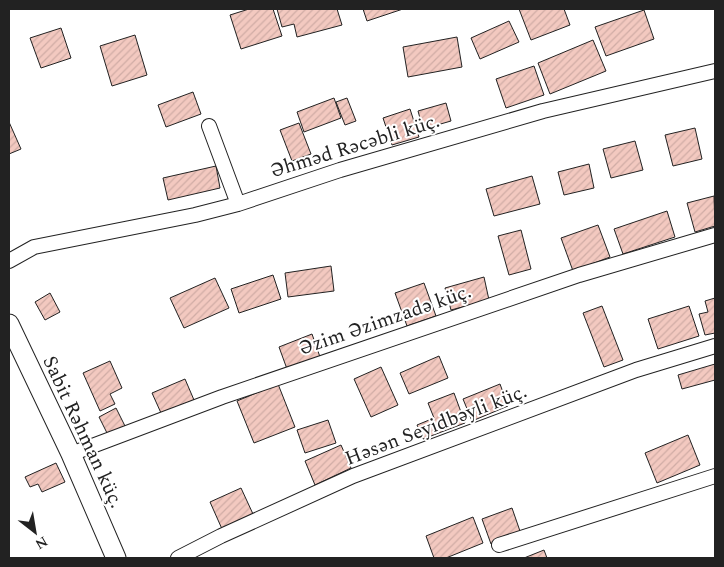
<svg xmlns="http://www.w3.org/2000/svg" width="724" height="567" font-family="Spectral,serif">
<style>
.building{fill:url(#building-hatch);stroke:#222}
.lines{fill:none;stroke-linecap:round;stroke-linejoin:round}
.minor-casing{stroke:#222;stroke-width:16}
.secondary-casing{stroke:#222;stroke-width:21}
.minor{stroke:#fff;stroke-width:14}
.secondary{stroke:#fff;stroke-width:19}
.labels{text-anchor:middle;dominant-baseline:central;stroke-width:4;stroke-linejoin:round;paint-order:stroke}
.street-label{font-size:20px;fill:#222;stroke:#fff}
</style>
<defs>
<pattern id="building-hatch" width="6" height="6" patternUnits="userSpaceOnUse" patternTransform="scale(1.25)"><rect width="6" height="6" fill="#f3c9c0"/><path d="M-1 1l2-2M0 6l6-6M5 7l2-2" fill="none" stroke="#d0aca5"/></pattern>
</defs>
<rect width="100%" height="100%" fill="#fff"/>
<!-- building -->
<path class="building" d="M249 9H273L282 36 241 49 230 15Z
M277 9H337L342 25 297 37 294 24 282 27Z
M363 9H403L367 21Z
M519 9H564L570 25 531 40Z
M644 10 654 39 606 56 595 27Z
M509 21 519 42 480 59 471 38Z
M61 28 71 58 41 68 30 38Z
M135 35 147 75 112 86 100 46Z
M457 37 462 67 408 77 403 47Z
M593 40 606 71 550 94 538 63Z
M534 66 544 95 506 108 496 79Z
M193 92 201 114 166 127 158 105Z
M334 98 341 118 304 132 297 112Z
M347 98 356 121 345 125 336 102Z
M446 103 451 121 423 129 418 111Z
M410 109 419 137 392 145 383 118Z
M9 122 21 149 9 154Z
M299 123 311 154 292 161 280 130Z
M695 128 702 159 673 166 665 135Z
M635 141 643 170 611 178 603 149Z
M589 164 594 188 564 195 558 172Z
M216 166 220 188 168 200 163 178Z
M532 176 540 204 494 216 486 189Z
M714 196 715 226 695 232 687 203Z
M667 211 675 237 623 254 614 229Z
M598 225 610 257 573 271 561 238Z
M521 230 531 269 509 275 498 236Z
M331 266 334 291 288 297 285 273Z
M273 275 281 299 239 313 231 289Z
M484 277 489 300 451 310 445 288Z
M215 278 229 308 184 328 170 298Z
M424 283 436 316 407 326 395 293Z
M50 293 60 312 45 320 35 302Z
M715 298V333L705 335 699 314 708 312 705 301Z
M602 306 623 360 604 367 583 313Z
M689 306 699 336 658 349 648 319Z
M312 334 320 357 287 369 279 347Z
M439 356 448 378 409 394 400 373Z
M110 361 122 388 110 394 115 404 100 411 83 373Z
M715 364V380L682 389 678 375Z
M381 367 398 405 371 417 354 379Z
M185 379 194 400 161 413 152 393Z
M278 384 295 427 254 443 237 401Z
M500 384 508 406 472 421 463 399Z
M454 393 465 423 423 439 417 425 434 418 428 403Z
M116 408 125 426 108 435 99 417Z
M328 420 336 443 305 453 297 430Z
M688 435 700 465 657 483 645 453Z
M341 445 351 468 315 485 305 461Z
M56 463 65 482 42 492 38 484 30 487 25 477Z
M241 488 253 514 222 529 210 502Z
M512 508 521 534 491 544 482 519Z
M473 517 483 543 446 558H434L426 536Z
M544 550 547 558H524Z"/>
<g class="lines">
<!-- minor casing -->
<g class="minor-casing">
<path id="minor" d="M209 126 238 204
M9 261 34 247 195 215 238 204 340 170 543 111 715 71
M71 454 222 397 579 275 715 235
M499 545 715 476
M178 558 221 536 353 476 636 370 715 346"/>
</g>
<!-- secondary casing -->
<g class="secondary-casing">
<path id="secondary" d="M9 324 71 454 116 558"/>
</g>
<!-- minor -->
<use href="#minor" class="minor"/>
<!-- secondary -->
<use href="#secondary" class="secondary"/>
</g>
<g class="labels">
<!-- street labels -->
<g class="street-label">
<text transform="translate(355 146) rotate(-17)">Əhməd Rəcəbli küç.</text>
<text transform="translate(385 320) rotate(-19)">Əzim Əzimzadə küç.</text>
<text transform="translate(436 425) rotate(-21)">Həsən Seyidbəyli küç.</text>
<text transform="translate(83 432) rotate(65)">Sabit Rəhman küç.</text>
</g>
</g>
<!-- border -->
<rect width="724" height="567" fill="none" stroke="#222222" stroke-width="20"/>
<!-- north arrow -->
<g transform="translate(35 532) rotate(149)" stroke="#ffffff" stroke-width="4" paint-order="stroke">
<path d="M0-4L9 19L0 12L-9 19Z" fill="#222222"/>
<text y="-8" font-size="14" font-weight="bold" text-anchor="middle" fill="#222222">N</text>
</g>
</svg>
